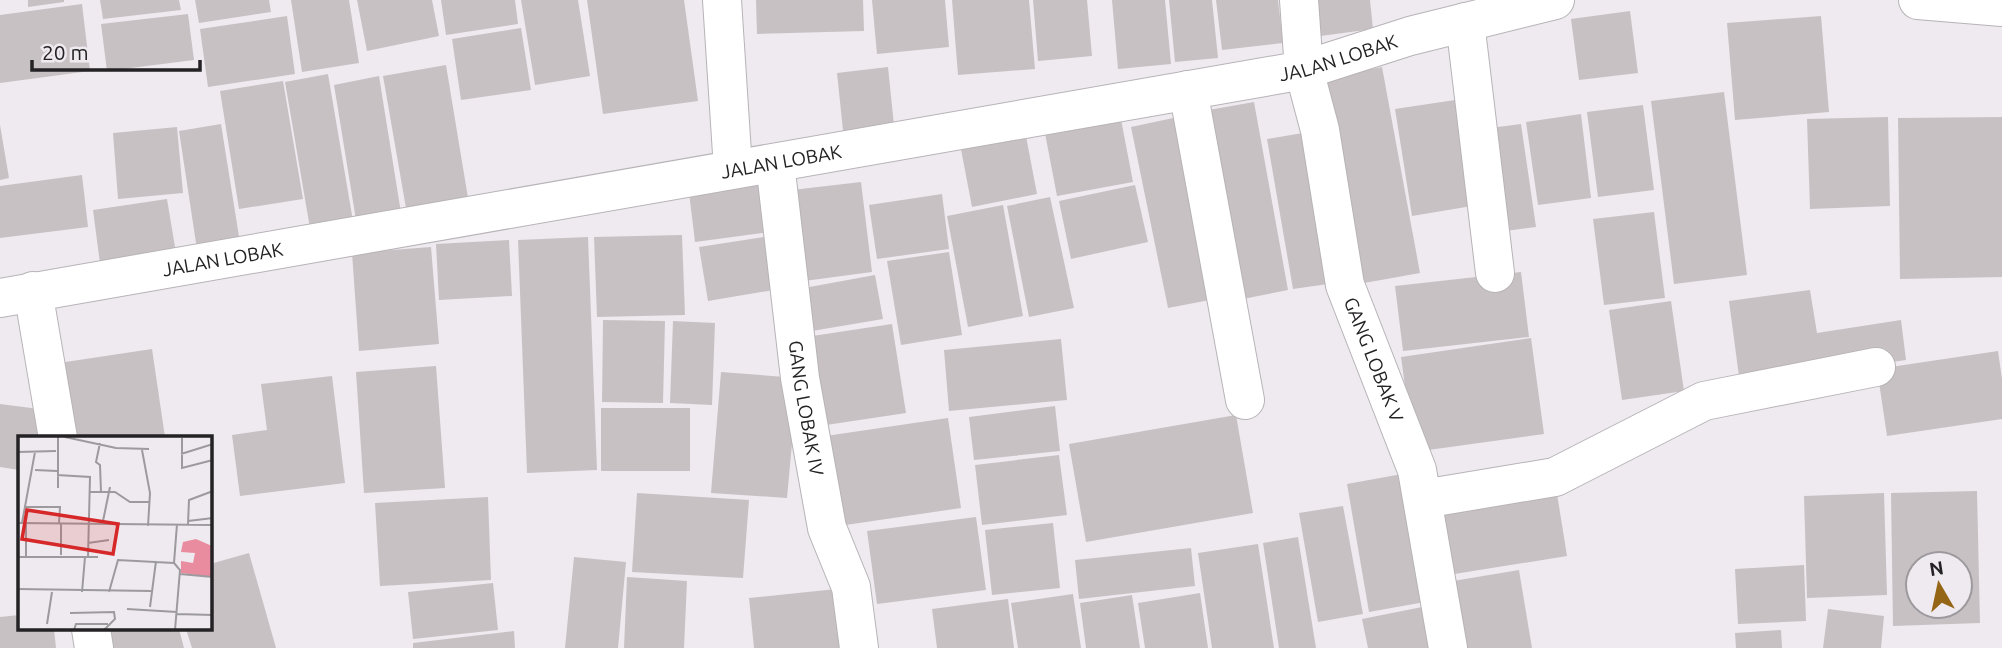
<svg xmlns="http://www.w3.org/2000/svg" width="2002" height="648" font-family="Ubuntu,sans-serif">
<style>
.building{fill:#c7c1c4;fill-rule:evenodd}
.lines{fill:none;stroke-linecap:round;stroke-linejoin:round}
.minor-casing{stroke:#b7b3b7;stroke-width:40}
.minor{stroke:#fff;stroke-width:38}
.labels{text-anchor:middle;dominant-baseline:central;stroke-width:5;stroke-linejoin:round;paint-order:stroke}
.street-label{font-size:19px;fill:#242224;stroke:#eeeaef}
.inset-road{fill:none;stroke:#9d9a9e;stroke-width:2}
.view{fill:#d62828;fill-opacity:0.15;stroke:#d62828;stroke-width:3.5}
.inset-edge{fill:none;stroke:#242224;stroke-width:3.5}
</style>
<rect width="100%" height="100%" fill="#eeeaef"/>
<!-- building -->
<path class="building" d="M28 0H64V2L28 7Z
M100 0H179L181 10 103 19Z
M195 0H269L271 12 199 23Z
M291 0H349L359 63 302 72Z
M357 0H432L439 36 367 51Z
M441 0H515L518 24 446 35Z
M521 0H578L590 76 535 85Z
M587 0H684L698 101 603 114Z
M756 0H863L864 31 757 34Z
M872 0H945L949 47 877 54Z
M952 0H1029L1035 69 958 75Z
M1033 0H1087L1092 56 1038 61Z
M1112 0H1165L1171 64 1118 69Z
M1169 0H1212L1218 58 1175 62Z
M1216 0H1278L1283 43 1222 50Z
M1309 0H1370L1373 29 1313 37Z
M82 4 90 71 0 83V15Z
M1630 11 1638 73 1579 80 1571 19Z
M188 14 194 60 107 71 101 24Z
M287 16 295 74 208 87 200 29Z
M1821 16 1829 112 1735 120 1727 23Z
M521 28 531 90 461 100 452 39Z
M446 65 469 204 407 214 383 76Z
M888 67 895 135 844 140 837 73Z
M1382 67 1420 273 1353 285 1315 80Z
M328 74 354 227 311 234 285 82Z
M379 76 402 219 357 226 334 85Z
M283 81 303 199 239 209 220 91Z
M1724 92 1747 275 1674 284 1651 101Z
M1455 100 1472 206 1412 216 1395 109Z
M1254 102 1288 290 1238 300 1203 111Z
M1643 105 1654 190 1598 197 1587 112Z
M1119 109 1133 182 1057 196 1043 123Z
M1581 114 1591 198 1538 205 1526 122Z
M1178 117 1215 299 1168 308 1131 127Z
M1888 117 1890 206 1810 209 1807 119Z
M2002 117V277L1900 279 1898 118Z
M221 124 241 249 198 256 179 131Z
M1521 124 1536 227 1498 232 1483 129Z
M0 125 9 178 0 180Z
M177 127 183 193 118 199 113 133Z
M1025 131 1037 194 972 207 960 144Z
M1315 131 1342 282 1293 289 1267 139Z
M769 173 777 231 695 242 688 184Z
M82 175 88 227 0 238V186Z
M861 182 872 272 804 281 792 190Z
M1135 185 1148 242 1071 259 1059 201Z
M942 194 949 249 877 259 869 205Z
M1050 197 1074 308 1029 317 1007 206Z
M167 199 177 259 101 271 93 210Z
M1003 205 1023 316 968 327 947 216Z
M1654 212 1665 298 1604 305 1593 219Z
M682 235 685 315 597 317 594 237Z
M777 235 785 288 708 301 699 247Z
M588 237 597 470 527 473 518 240Z
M509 240 512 296 439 300 436 244Z
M431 247 439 344 359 351 352 253Z
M949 252 962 335 901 345 887 261Z
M1521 272 1529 337 1403 351 1395 286Z
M875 275 883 319 812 331 804 288Z
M1810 290 1817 333 1901 320 1906 360 1740 384 1729 301Z
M1671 301 1684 391 1622 400 1609 310Z
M603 320 665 321 663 403 602 402Z
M673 321 715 323 712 405 670 403Z
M892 324 906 413 813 427 799 338Z
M1531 338 1544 434 1414 452 1401 357Z
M1061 339 1067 400 949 411 944 350Z
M152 349 165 437 63 438 52 364Z
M1998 351 2002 379V419L1887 436 1877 369Z
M436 366 445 488 364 493 356 372Z
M721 372 798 378 787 498 711 493Z
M332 376 345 483 240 496 232 435 267 430 261 384Z
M0 404 47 410 44 438H19V470L0 467Z
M1055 406 1060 451 974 460 969 417Z
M601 408H690V471H601Z
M1236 415 1253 513 1086 542 1069 444Z
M948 418 961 508 832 527 819 437Z
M1059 455 1067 515 982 525 975 465Z
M1413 472 1436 600 1369 612 1347 484Z
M1555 481 1567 556 1442 576 1430 501Z
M1977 491 1980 623 1893 626 1891 493ZM1918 564H1960V606H1918Z
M637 493 749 500 743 578 632 572Z
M1884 493 1887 595 1807 598 1804 496Z
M488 497 491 580 380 586 375 503Z
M1343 506 1363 614 1318 622 1299 513Z
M976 517 986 590 877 604 867 531Z
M1053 523 1060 588 992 595 985 530Z
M1298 537 1316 648H1279L1263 543Z
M1258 544 1274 648H1212L1198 553Z
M1191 548 1195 586 1079 599 1075 560Z
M249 553 276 648H192L186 629H210V564Z
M574 557 626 562 618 648H565Z
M1804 565 1806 621 1738 624 1735 569Z
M1519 570 1532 648H1452L1441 583Z
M627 577 687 581 684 648H624Z
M493 583 498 630 413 639 408 592Z
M846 588 852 648H754L749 598Z
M1200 593 1208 648H1145L1138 603Z
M1073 594 1081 648H1018L1011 603Z
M1132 595 1140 648H1086L1080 603Z
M1008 599 1014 648H937L932 609Z
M1437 604 1446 648H1368L1362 619Z
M1828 609 1884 616 1881 648H1823Z
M19 615V629H54L56 648H0V617Z
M106 629H179L184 648H112Z
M1781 630 1782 648H1736L1735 633Z
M514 631 515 648H413V643Z"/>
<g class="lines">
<!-- minor casing -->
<g class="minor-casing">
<g id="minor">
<path d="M722 0 733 169"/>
<path id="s1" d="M1299 0 1304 70 1320 130 1345 285 1417 470 1448 648"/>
<path d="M1918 0 2002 7"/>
<path d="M1465 22 1495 273"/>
<path d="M1188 90 1245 400"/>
<path id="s2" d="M775 163 800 378 827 528 851 587 859 648"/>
<path d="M33 291 58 438"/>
<path id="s3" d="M0 298 1304 70 1410 36 1555 0"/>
<path d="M1423 499 1555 477 1704 401 1876 367"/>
<path d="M91 629 94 648"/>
</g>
</g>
<!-- minor -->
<use href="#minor" class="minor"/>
</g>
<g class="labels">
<!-- street labels -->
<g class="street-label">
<text stroke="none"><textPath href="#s3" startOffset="1360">JALAN LOBAK</textPath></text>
<text stroke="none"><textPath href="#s3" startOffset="793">JALAN LOBAK</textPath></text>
<text stroke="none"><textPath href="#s3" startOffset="226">JALAN LOBAK</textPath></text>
<text stroke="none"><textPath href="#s1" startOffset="369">GANG LOBAK V</textPath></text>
<text stroke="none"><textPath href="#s2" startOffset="247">GANG LOBAK IV</textPath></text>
</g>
</g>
<!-- overview -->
<g transform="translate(18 436)">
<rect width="194" height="194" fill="#eeeaef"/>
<path d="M178 103 194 110V141L163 137V125L175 127 177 117 163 116 165 106Z" fill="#e98c9f"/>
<path class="inset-road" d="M47 1 98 12 131 13M164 2V32L195 24M82 7 78 26 82 29 83 56M124 14 132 57 130 90M0 16 38 15M163 18 195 8M17 34 39 35M39 39 72 41 70 121M40 52V1M72 56H97L112 66H132M6 71H42L41 87M85 85 92 51M170 85 195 82M0 87 195 89M4 87 17 16M8 87V120M43 87V119M170 88 171 64 195 55M70 107 91 104M0 121H80M156 127 162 134 157 194M156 127 159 88M162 138 195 141M0 153 133 155M64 156 67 121M91 156 100 124 156 127M132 171 138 125M109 173 159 176M52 177 96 176 97 183 86 194M159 178 195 179M29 188 34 156M56 194 58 188H90"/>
<path class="view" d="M9 74 100 88 95 118 4 103Z"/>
<rect width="194" height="194" class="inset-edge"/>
</g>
<!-- north arrow -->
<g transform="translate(1939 585) rotate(351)"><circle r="33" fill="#eeeaef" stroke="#9d9a9e" stroke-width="2"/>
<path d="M0-5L12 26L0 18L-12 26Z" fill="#956516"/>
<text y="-10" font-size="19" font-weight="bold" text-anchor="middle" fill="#242224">N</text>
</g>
<!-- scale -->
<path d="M32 60v10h168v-10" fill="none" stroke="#242224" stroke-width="3.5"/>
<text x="42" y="60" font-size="21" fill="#242224" stroke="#eeeaef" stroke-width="5" paint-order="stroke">20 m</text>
</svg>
